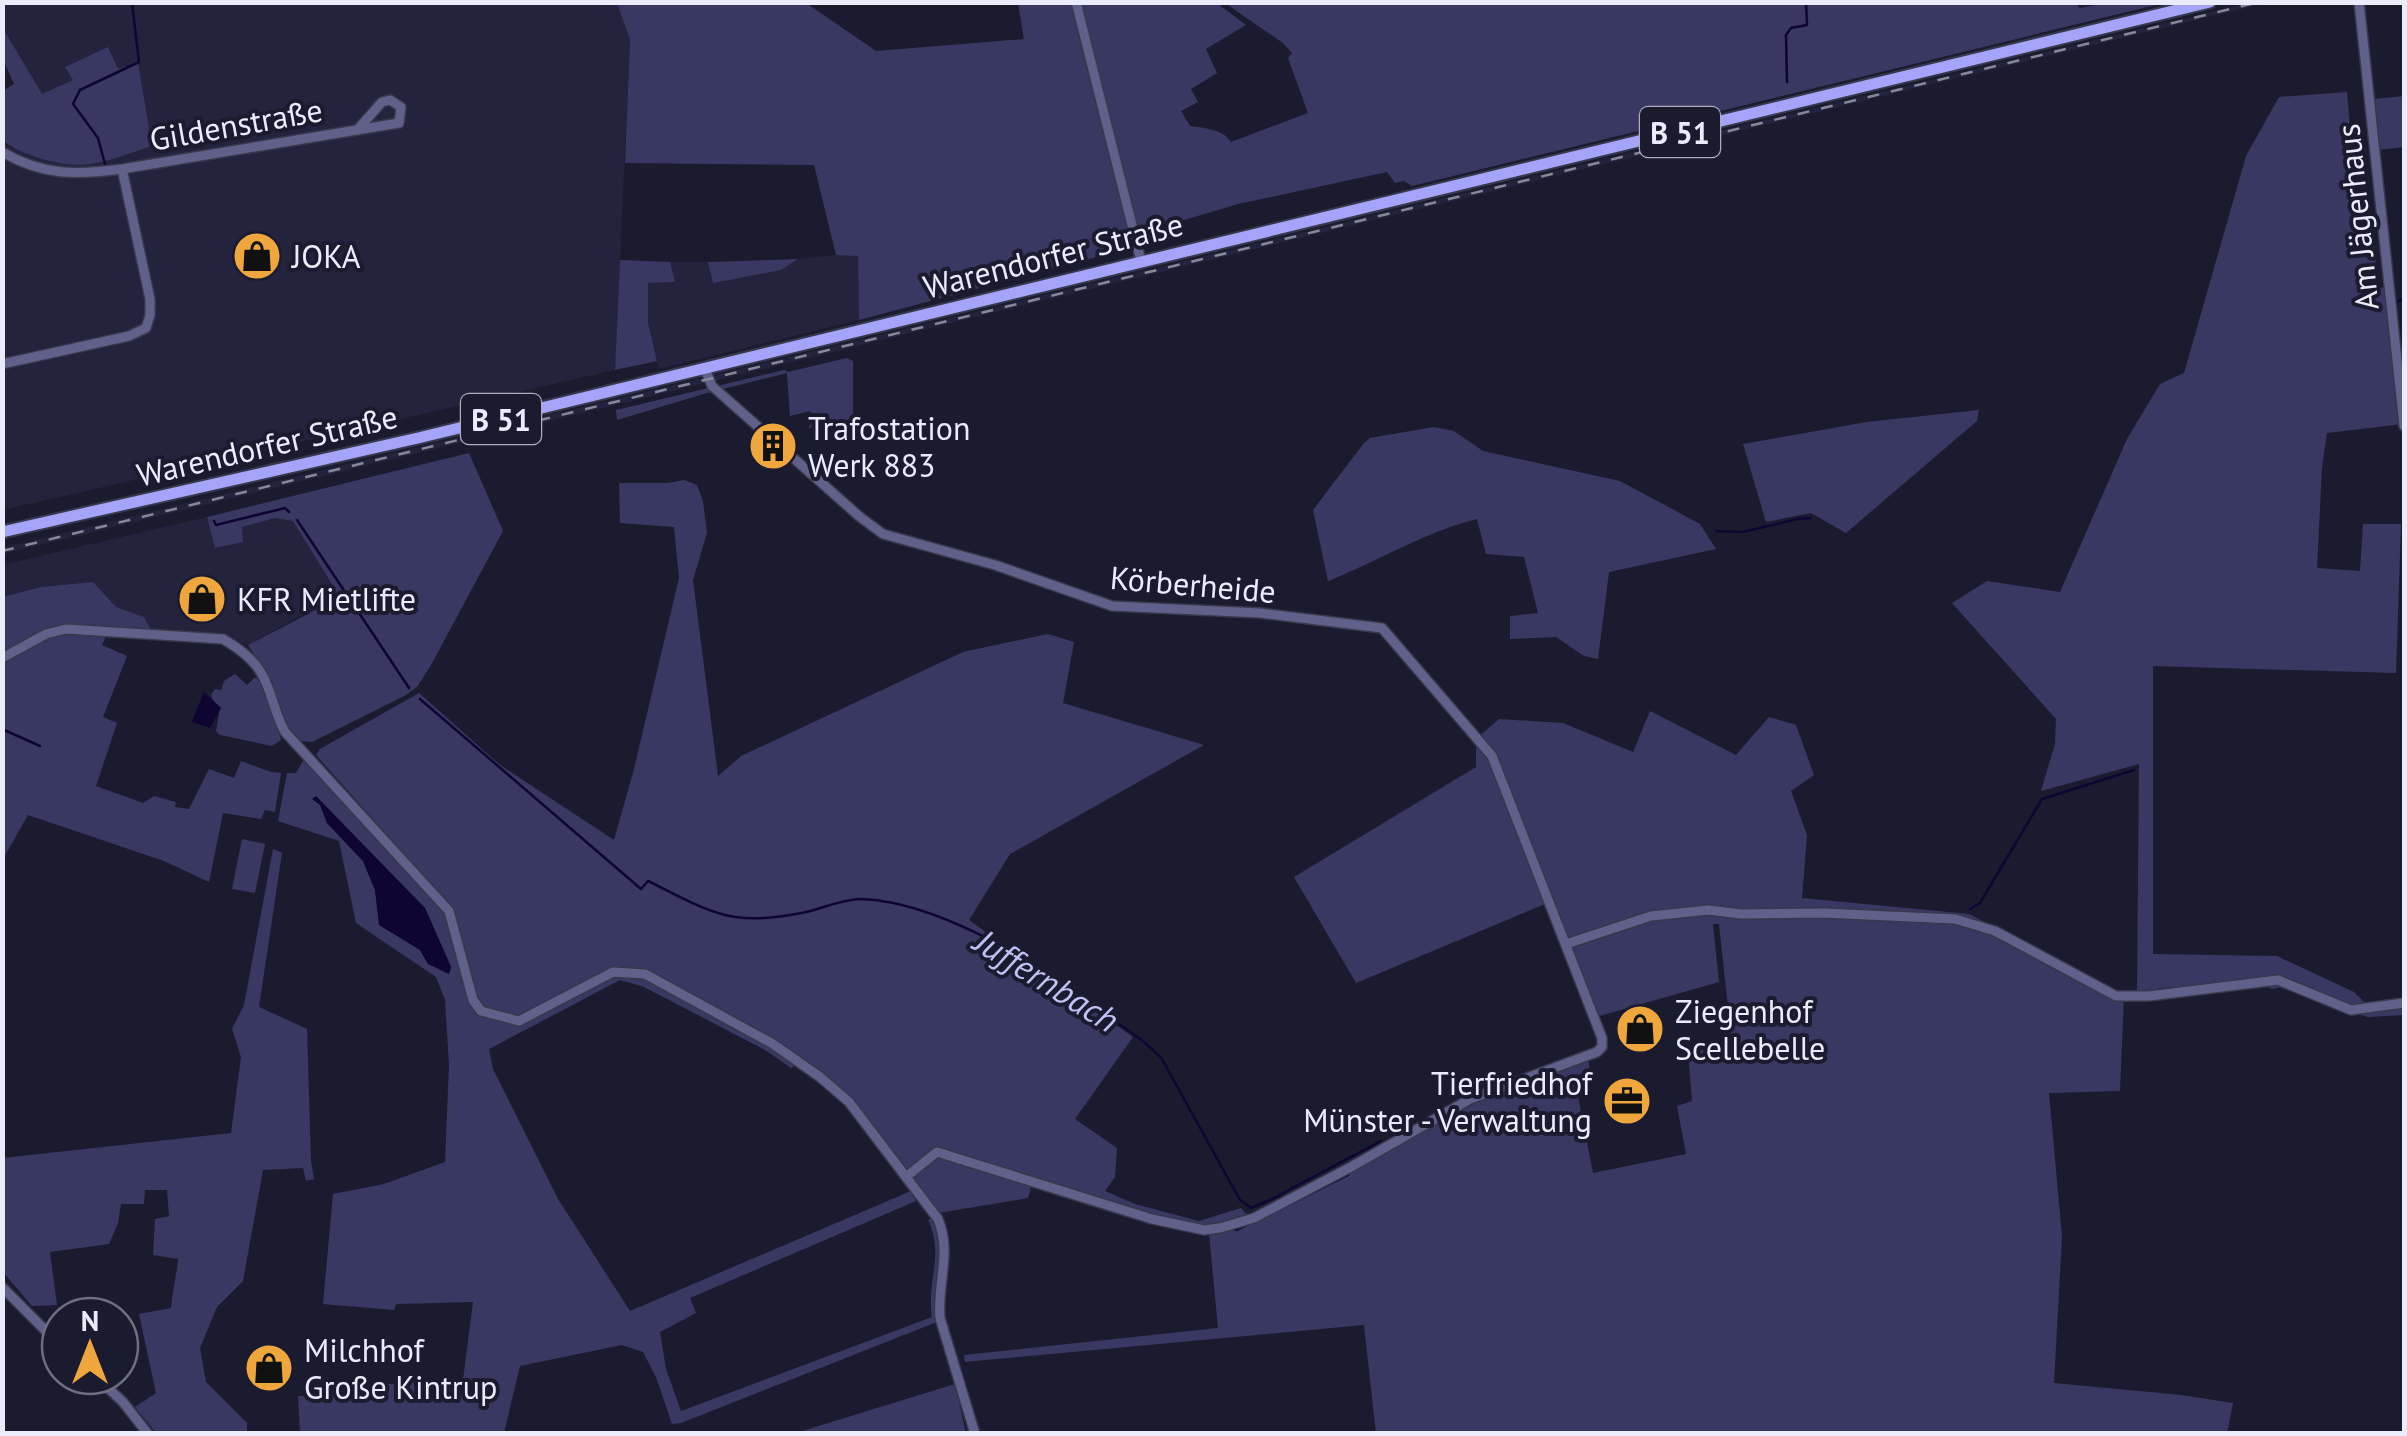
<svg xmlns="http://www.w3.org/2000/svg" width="2407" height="1436" font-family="'PT Sans',sans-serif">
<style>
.built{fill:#24233e}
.green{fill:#393863;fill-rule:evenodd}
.water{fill:#0e0532}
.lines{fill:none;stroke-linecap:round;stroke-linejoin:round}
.stream{stroke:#0e0532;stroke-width:2.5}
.minor-casing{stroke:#38384c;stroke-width:12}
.major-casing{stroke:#38384c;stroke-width:15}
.minor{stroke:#60618a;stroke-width:9}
.major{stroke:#a4a5fa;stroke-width:11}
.rail{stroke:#878899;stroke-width:2.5;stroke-dasharray:12 12;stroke-linecap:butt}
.labels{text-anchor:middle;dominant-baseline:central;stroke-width:8;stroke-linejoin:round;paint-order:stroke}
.shield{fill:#1b1b30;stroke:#adadbe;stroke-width:2.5}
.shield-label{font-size:30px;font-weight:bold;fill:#ebecfb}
.street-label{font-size:32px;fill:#ebecfb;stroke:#1b1b30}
.poi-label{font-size:32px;fill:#ebecfb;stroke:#1b1b30;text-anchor:start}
.water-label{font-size:35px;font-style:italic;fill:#bfc1f2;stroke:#1b1b30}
</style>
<rect width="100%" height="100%" fill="#1b1b30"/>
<!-- built -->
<path class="built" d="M3 3H617L630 40 615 370 3 510 2 141 13 149 117 69 109 48 66 66 73 80 42 95 7 33H3Z
M2248 3H2266L3 554 2 548Z
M836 255H858L859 320 659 369 648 323V283L674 282 670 262H708L713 282 781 270 798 259Z
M207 517 216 548 243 542 241 527 275 518 293 521 336 590 325 605 306 613 248 645 222 635 151 630 143 617 116 608 93 582 41 587 3 597 2 565Z"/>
<!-- green -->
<path class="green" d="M2074 2 2080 8 2107 3H2164L1412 186 1404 181 1395 183 1387 172 1238 204 1127 237 1125 245 1093 258 859 320 858 256 836 255 814 165 625 163 630 40 617 3H806L876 51 1024 39 1018 3H1217L1246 25 1206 49 1217 73 1191 89 1198 102 1181 111 1190 126C1204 128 1223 129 1231 142L1308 113 1288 58 1292 53 1283 43 1225 3Z
M3 33H6L42 94 73 80 65 67 108 47 118 69 138 63 152 146C130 153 104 164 80 165 56 165 22 155 3 141V91L14 84 3 59Z
M2347 92 2359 235 2373 227 2378 289 2386 286 2403 424 2327 433 2322 468 2317 568 2360 571 2363 524H2401L2396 673 2153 666V954L2277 956 2354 992 2373 1011 2404 1007V1015L2368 1017 2346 1011 2283 987 2272 989 2264 986 2159 988 2152 993H2137L2139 764 2041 791 2055 744 2056 719 1952 603 1987 581 2060 592 2127 439 2160 384 2184 373 2246 156 2279 97Z
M2404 96V147L2378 150 2374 99Z
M798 259 781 270 713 283 708 262Z
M620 260 670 262 675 282 648 283V323L657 361 615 370Z
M847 358 853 361V423L808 428 814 420 810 411 790 416 787 373 707 393 617 420 616 410 784 370 788 372Z
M1979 410 1977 421 1846 533 1811 513 1766 522 1743 444 1867 422Z
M1434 427 1454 431 1483 451 1620 481 1700 524 1716 549 1609 572 1598 659 1584 656 1556 637 1510 639V616L1538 613 1524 557 1486 554 1477 519C1425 532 1378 561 1328 581L1313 510 1364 443 1370 438Z
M469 453 503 531 431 665 417 687 404 696 312 742 297 741 282 718 269 678 248 645 323 606 314 602 335 589 293 521 275 518 242 527 243 542 215 548 207 517Z
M684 480 697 485 703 501 707 533 693 580 718 776 741 756 963 652 1048 634 1074 642 1063 703 1204 745 1010 854 969 920 1133 1037 1075 1119 1117 1148 1115 1177 1105 1191 1135 1204 1199 1221 1241 1208 1248 1216 1219 1227H1204L1152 1216 1033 1180 1028 1198 938 1213 909 1173 853 1100 823 1073 776 1041 645 971 608 970 537 1010 519 1017 483 1009 475 998 452 908 316 755 320 749 419 693 500 765 614 840 634 769 679 578 674 527 620 523 619 483H668Z
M93 582 116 607 144 617 151 630 110 627 102 645 127 656 103 717 117 723 96 786 143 803 154 796 176 802 175 807 189 809 209 769 234 778 241 761 271 772 281 773 275 812 265 810 261 819 223 813 209 882 164 861 28 815 3 859V597L41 587Z
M235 674 247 685 254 678H259L278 728 281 740 272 746 220 735 216 731 220 708 213 700 211 695 215 689 221 690 224 681Z
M1650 711 1736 755 1769 717 1796 725 1814 775 1791 791 1807 835 1802 898 1969 914 2124 994 2120 1091 2049 1093 2062 1237 2054 1383 2181 1395 2233 1403 2227 1434H1376L1364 1325 965 1362 964 1355 1218 1328 1209 1233 1235 1228 1255 1219 1474 1104 1478 1099 1588 1058 1590 1071 1574 1076 1593 1173 1686 1154 1677 1106 1692 1101 1688 1053 1732 1044 1719 924H1713L1719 982 1596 1017 1550 902 1356 983 1294 877 1476 767V739L1499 719 1563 723 1633 752Z
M304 759 447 912 476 1009 519 1023 614 976 643 977 772 1047 796 1065 791 1068 765 1050 644 987 620 980 489 1049 493 1069 558 1199 630 1311 911 1191 916 1201 690 1298 696 1313 660 1332 666 1369 681 1411 932 1317C926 1282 945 1255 928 1220L932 1218 942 1238 937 1322 681 1423 672 1424 656 1377 643 1352 622 1345 520 1366 504 1433H300L298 1396 359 1392 368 1385 463 1380 473 1302 396 1304 394 1310 323 1304 333 1194 384 1184 445 1162 449 1065 445 1000 436 977 356 923 339 841 278 821 287 773H296ZM320 804 425 908 451 967 449 973 428 964 420 950 380 925 375 890 363 861 327 823Z
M242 839 265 844 255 893 232 889Z
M273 849 282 853 259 1007 307 1029 311 1161 314 1179 306 1181 303 1168 263 1170 243 1281 217 1307 200 1348 206 1382 247 1423V1433H156L135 1407 156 1393 139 1314 171 1308C172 1291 177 1275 178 1259L153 1255 155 1219 169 1216 167 1190H145L144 1204H121L118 1223 109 1244 50 1252 57 1305 32 1306 3 1272V1158L231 1133 241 1057 232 1029 244 1005Z
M955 1384 966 1433H796Z"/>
<!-- water -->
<path class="water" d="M204 692 221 708 210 728 194 723 192 721Z
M316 796 425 908 451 967 449 974 428 964 420 950 379 925 375 890 363 861 327 823 320 805 312 799Z"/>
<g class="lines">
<!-- stream -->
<path class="stream" d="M1787 82 1786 35 1791 28 1807 25 1806 2
M105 164 98 138 73 104 80 90 139 62 132 2
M2396 302 2404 299
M297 520 409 688
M214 521 216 525 285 508 289 512
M1716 531 1743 532 1798 519 1811 518
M420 699 641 889 648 881C671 892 694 906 718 913 745 922 774 918 802 913 822 909 841 899 861 899 918 901 985 935 1033 964 1054 977 1074 994 1095 1008 1120 1026 1141 1036 1162 1059L1240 1200 1251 1208 1281 1195
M2 729 40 746
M1970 909 1980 903 2042 799 2134 770
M1281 1194 1381 1141
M1278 1210 1348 1175
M1236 1230 1253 1222"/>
<!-- minor casing -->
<g class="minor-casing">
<path id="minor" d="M1076 2 1141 261
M2359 2 2404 426
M2 152C43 176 77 175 122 169L399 123 401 107 390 100 382 102 359 128
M2 364 129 336 146 328 150 315V299L122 169
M705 369 712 386 860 517 883 534 995 565 1112 606 1260 613 1382 628 1492 756 1602 1038V1047L1597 1052 1470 1099 1351 1167 1254 1218 1220 1228 1204 1230 1152 1219 937 1152 907 1176
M2 658 46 634 66 629 223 639C235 646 252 658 260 671 271 687 274 713 285 732L449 911 473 1000 481 1011 519 1021 613 972 645 974 773 1044 820 1077 849 1102 938 1219C952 1253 937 1282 940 1318L975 1434
M1566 944 1651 916 1708 910 1741 914 1823 913 1955 919 1995 931 2116 996H2149L2278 980 2351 1010 2404 1003
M2 1287 60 1345
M95 1376 123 1402 148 1434"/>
</g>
<!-- major casing -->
<g class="major-casing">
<path id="major" d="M2 532 418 438 2210 2"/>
</g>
<!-- minor -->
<use href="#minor" class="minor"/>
<!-- major -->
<use href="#major" class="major"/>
<!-- rail -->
<path class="rail" d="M2 551 2259 2"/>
</g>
<!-- icons -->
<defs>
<g id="shop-disc" transform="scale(2.5)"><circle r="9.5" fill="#efa73d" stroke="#1b1b30"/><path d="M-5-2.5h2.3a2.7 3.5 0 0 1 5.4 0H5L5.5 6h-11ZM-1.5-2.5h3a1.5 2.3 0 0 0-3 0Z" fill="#111"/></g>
<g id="building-disc" transform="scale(2.5)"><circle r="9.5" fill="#efa73d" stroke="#1b1b30"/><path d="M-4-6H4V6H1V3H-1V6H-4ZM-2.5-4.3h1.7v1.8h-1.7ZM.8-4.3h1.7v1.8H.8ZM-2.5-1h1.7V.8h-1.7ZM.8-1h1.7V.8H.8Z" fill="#111"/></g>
<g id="office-disc" transform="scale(2.5)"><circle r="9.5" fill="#efa73d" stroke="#1b1b30"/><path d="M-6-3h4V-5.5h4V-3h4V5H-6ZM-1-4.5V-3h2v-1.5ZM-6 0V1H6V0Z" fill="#111"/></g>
</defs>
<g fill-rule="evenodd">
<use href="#shop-disc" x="257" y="256"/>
<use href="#building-disc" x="773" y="446"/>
<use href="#shop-disc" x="202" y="599"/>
<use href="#shop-disc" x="1640" y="1029"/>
<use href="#office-disc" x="1627" y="1101"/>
<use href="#shop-disc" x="269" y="1368"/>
</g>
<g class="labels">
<!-- shield labels -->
<g class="shield">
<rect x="1640" y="107" width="80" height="50" rx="8"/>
<rect x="461" y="394" width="80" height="50" rx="8"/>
</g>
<g class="shield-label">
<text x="1680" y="132">B 51</text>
<text x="501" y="419">B 51</text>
</g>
<!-- street labels -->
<g class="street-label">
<text transform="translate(236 124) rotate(-10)">Gildenstraße</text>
<text transform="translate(2357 217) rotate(-96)">Am Jägerhaus</text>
<text transform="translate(1053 255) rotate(-14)">Warendorfer Straße</text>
<text transform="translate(267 445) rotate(-13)">Warendorfer Straße</text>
<text transform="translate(1193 584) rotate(5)">Körberheide</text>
</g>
<!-- poi labels -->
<g class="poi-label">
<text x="292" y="256">JOKA</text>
<text x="808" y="428">Trafostation<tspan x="808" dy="37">Werk 883</tspan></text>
<text x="237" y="599">KFR Mietlifte</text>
<text x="1675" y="1011">Ziegenhof<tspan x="1675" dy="37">Scellebelle</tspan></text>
<text x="1592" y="1083" text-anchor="end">Tierfriedhof<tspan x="1592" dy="37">Münster - Verwaltung</tspan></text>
<text x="304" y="1350">Milchhof<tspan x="304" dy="37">Große Kintrup</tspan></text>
</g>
<!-- water labels -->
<g class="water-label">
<text transform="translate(1047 980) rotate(32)">Juffernbach</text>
</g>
</g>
<!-- border -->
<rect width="2407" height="1436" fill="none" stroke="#ebecfb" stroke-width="10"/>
<!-- north arrow -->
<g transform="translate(90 1346)"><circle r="48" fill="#1b1b30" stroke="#6e6f81" stroke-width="2.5"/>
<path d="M0-8L18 38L0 25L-18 38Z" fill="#efa73d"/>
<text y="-15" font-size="28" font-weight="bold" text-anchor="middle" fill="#ebecfb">N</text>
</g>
</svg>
